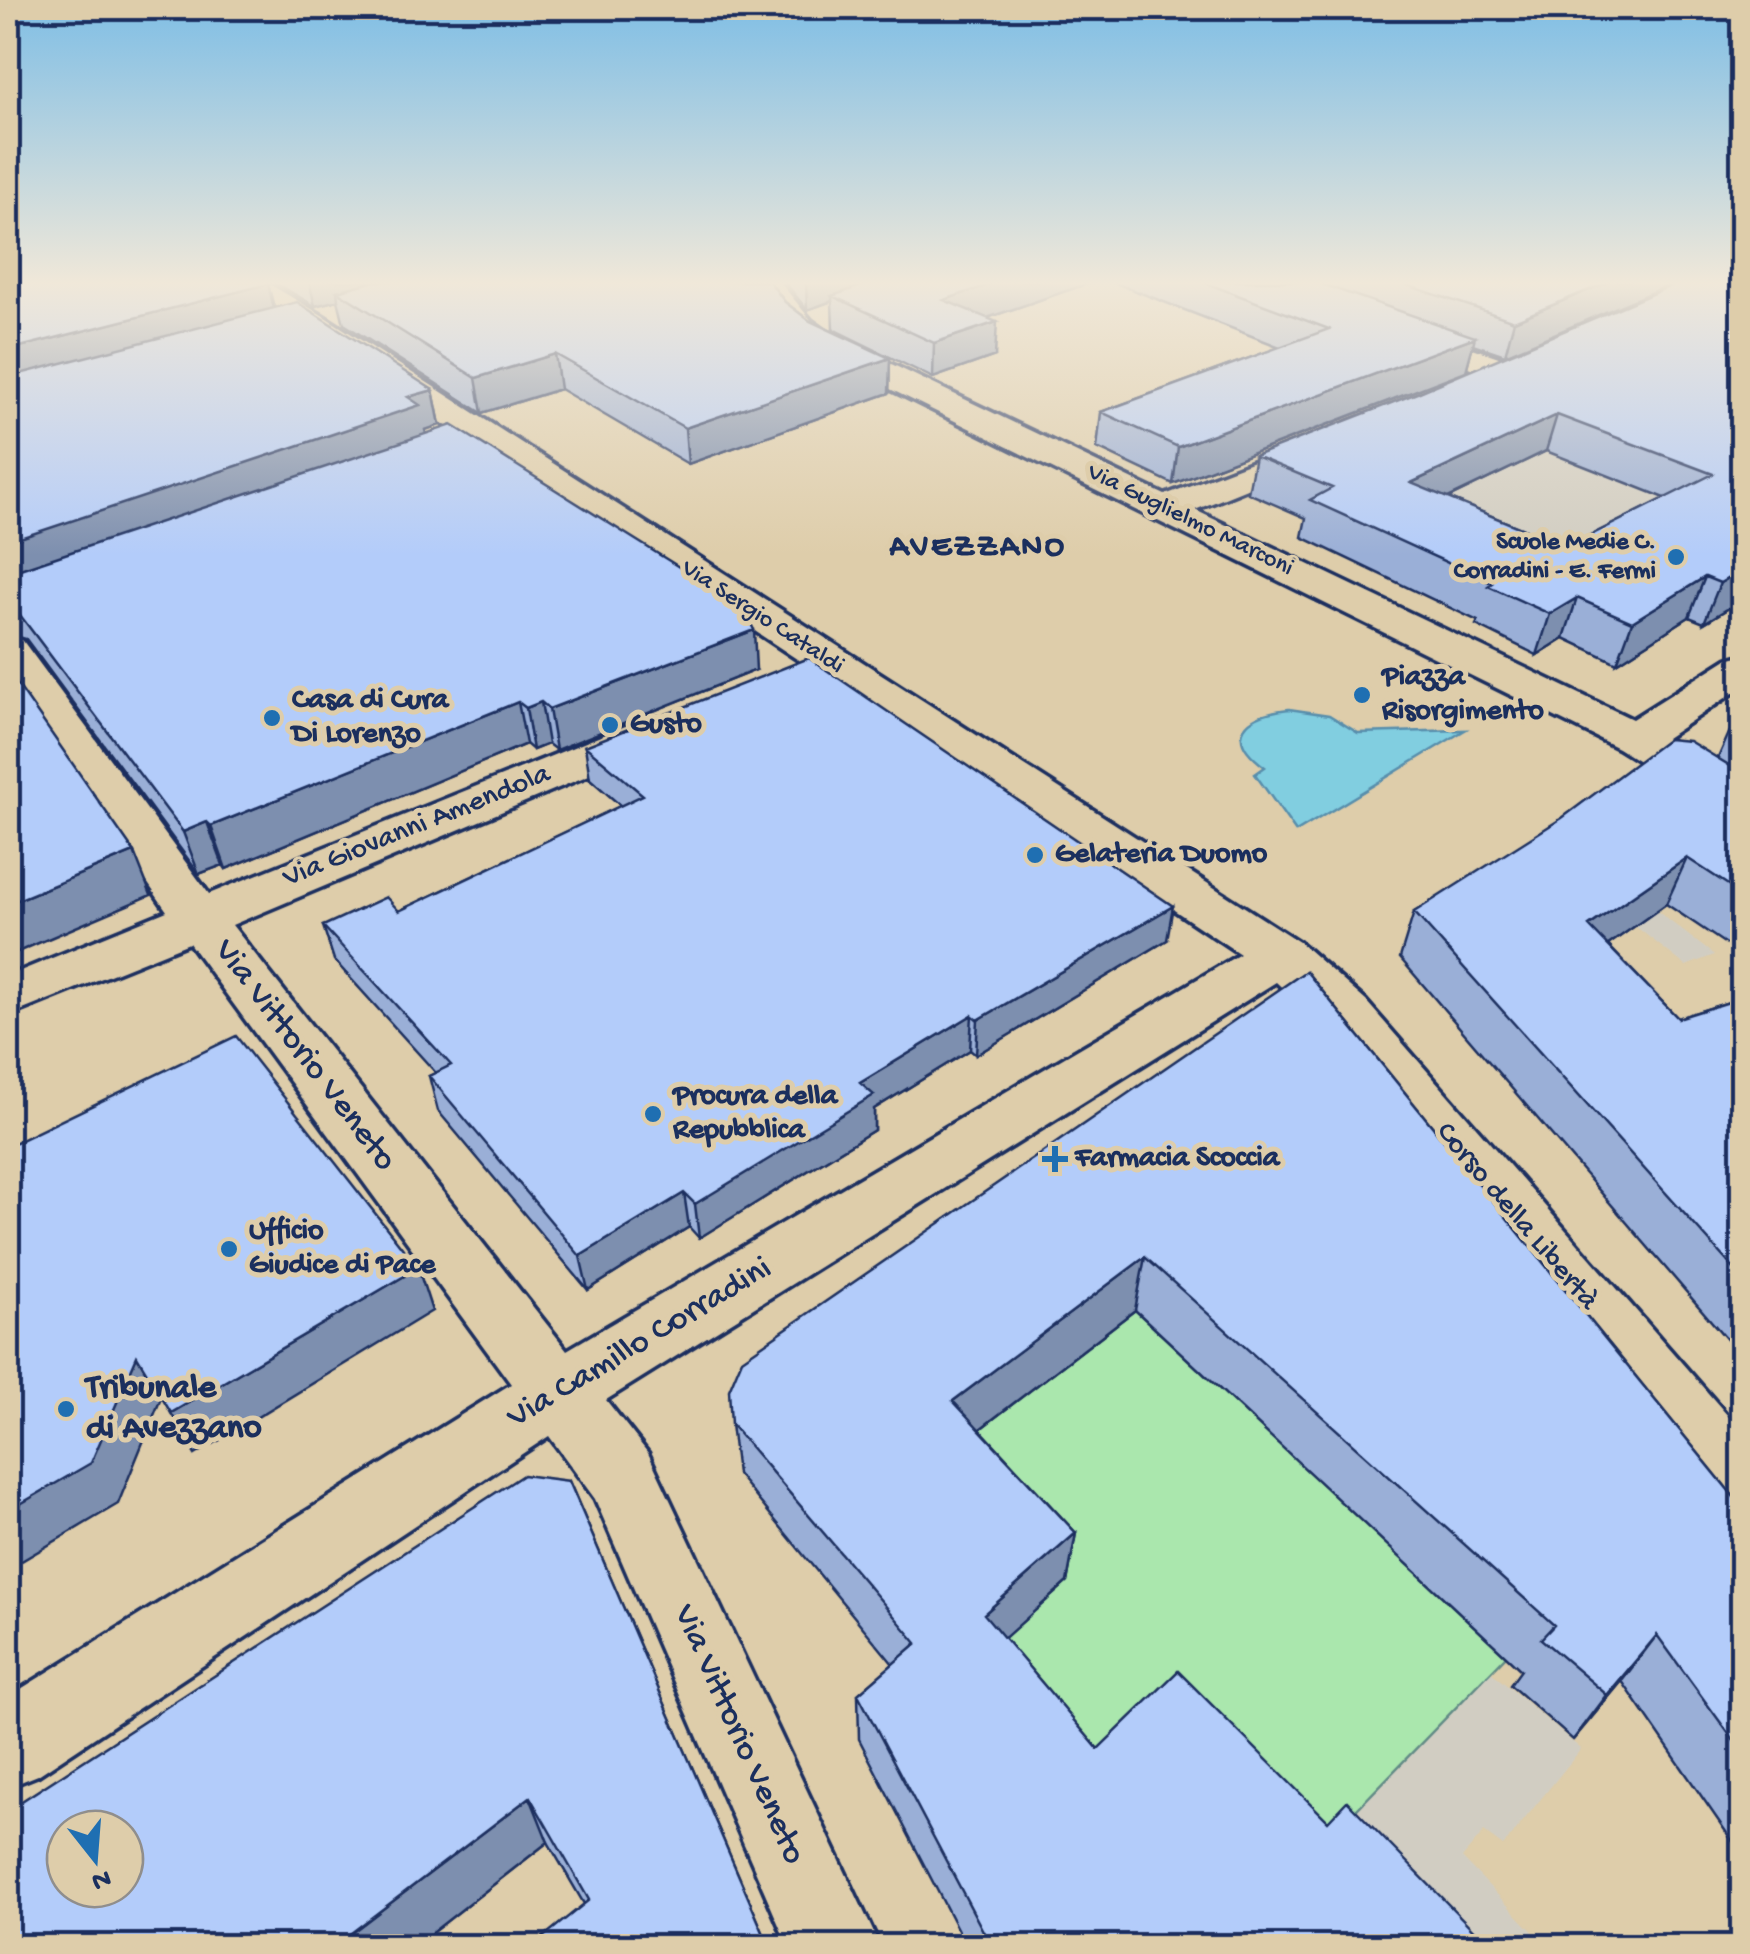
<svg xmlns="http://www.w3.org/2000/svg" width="1750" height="1954" font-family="'Gochi Hand',sans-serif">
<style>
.built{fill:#d1cdc2}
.green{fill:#aae7ad;stroke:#628b86;stroke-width:2.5}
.water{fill:#81cee0;stroke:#588eac;stroke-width:2.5}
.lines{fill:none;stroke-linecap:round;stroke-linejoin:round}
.minor-casing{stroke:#1b2f5e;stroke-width:7}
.minor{fill:#decdaa;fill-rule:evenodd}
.wall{fill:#9aafd7;stroke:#1b2f5e;stroke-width:2.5;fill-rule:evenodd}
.shaded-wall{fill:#7d8faf;stroke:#1b2f5e;stroke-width:2.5}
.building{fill:#b3ccfa;stroke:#1b2f5e;stroke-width:2.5;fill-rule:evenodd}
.poi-dot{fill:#1f6fb2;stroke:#decdaa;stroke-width:4}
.labels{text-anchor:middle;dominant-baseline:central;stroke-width:10;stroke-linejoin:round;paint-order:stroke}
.far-street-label{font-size:25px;fill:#1b2f5e;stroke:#decdaa}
.far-poi-label{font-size:25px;font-weight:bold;fill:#1b2f5e;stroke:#decdaa;text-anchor:end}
.poi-label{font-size:30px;font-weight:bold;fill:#1b2f5e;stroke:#decdaa;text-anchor:start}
.street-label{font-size:30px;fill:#1b2f5e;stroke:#decdaa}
.far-district-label{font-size:32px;font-weight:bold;letter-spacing:2.5px;fill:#1b2f5e;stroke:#decdaa}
.near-street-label{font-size:35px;fill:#1b2f5e;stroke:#decdaa}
.near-poi-label{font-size:35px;font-weight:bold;fill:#1b2f5e;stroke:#decdaa;text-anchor:start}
</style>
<rect width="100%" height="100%" fill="#decdaa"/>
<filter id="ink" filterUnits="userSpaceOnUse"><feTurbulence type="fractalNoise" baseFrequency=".01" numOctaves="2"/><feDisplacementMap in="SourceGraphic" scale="20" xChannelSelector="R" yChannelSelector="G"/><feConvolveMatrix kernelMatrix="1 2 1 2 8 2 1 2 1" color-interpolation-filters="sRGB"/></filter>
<g filter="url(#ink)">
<!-- built -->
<path class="built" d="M1535 447 1742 510 1602 561 1383 529Z
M1640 898 1714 955 1686 966 1612 908Z
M1490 1671 1581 1749 1503 1846 1484 1832 1462 1858 1547 1946H1423L1324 1843Z"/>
<!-- green -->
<path class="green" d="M1135 1310 1506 1656 1324 1843 1087 1792 979 1661 950 1452Z"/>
<!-- water -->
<path class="water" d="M1289 709 1329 715 1358 733 1465 730 1296 832 1255 774 1265 767C1221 735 1246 714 1289 709Z"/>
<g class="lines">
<!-- minor casing -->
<g class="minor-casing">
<path id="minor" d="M229 281H264L322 315 1299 942 1366 1001 1742 1432V1520L1716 1510 1326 1029 1276 982 606 1400 648 1453 880 1946H788L595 1499 549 1436 38 1775 8 1787V1697L511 1384 189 943 8 1016V976L167 911 8 680V637L23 641 209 894 638 721 654 717 670 721 677 731 670 741 232 925 567 1350 1240 954Z
M749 281H779L811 320 835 337 1165 495 1311 439 1323 436 1335 439 1340 446 1335 453 1195 510 1632 719 1727 659 1742 655V687L1666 738 1742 785V819L1725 815 1618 748 813 351 789 332Z
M1400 323 1516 363 1521 370 1516 377 1505 380 1389 339 1385 332 1389 325Z"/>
</g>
<!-- minor -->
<use href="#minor" class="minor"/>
</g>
<!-- wall -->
<path class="wall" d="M8 281 268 284 274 308 433 390 440 425 425 430 426 434 756 670 556 750 548 744 533 750 526 744 226 869 223 865 199 874 26 639 8 634Z
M272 281H769L785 302 810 321 890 358 889 393 688 464 560 389 482 413 344 324 338 300 315 306Z
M784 281H1095L987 318 995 356 933 378 833 329 832 301 807 310Z
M1110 281H1678L1505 355 1473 344 1466 371 1173 484 1097 448 1101 412 1280 347Z
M1742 281V600L1704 623 1689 617 1617 663 1564 638 1537 655 1476 625 1478 621 1302 537 1306 518 1248 493 1255 456 1417 393ZM1546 451 1665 498 1567 547 1448 498Z
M1742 704V955L1666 904 1608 945 1678 1018 1742 998V1357L1400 958 1414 912 1718 758Z
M585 746 1167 940 976 1055 970 1050 874 1109V1130L699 1238 689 1227 588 1290 438 1111 429 1076 436 1073 334 960 323 926 399 911 621 806 590 779Z
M1306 971 1742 1507V1855L1622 1681 1573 1740 1510 1685 1521 1670 1135 1310 980 1429 1076 1533 1067 1582 1004 1638 1098 1749 1328 1821 1489 1946H966L859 1739 858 1694 893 1664 737 1474 731 1424Z
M569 1481 769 1946 584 1904 548 1842 415 1946H8Z"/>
<!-- shaded-wall -->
<path class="shaded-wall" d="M309 281H407L337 291 338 300 315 306Z
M806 281H890L832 296V301L807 310Z
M1000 281H1095L943 333 944 300Z
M1611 281H1678L1505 355 1514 321Z
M268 284 276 317 8 388V350Z
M997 322 995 356 933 378 934 343Z
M1475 337 1466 371 1173 484 1178 447Z
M555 354 560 389 482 413 476 378Z
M890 358 889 393 688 464 685 428Z
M433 390 440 425 425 430 428 441 8 586V542L408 397Z
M1557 415 1546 451 1402 520 1411 483Z
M1742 570V600L1704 623 1720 583Z
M1705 577 1689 617 1617 663 1632 622Z
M1577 598 1564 638 1537 655 1550 614Z
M754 630 756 670 556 750 549 709Z
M518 702 526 744 226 869 211 826Z
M541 702 548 744 533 750 526 708Z
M207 822 223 865 199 874 183 832Z
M134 852 151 895 8 956V904Z
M1687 858 1666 904 1570 972 1589 926Z
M1173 906 1167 940 976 1055 978 1020Z
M972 1015 970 1050 874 1109V1130L699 1238 695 1204 860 1083Z
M684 1193 689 1227 588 1290 580 1256Z
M1145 1257 1135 1310 950 1452 953 1401Z
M418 1268 432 1311 195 1455 171 1413Z
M137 1356 161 1398 118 1504 8 1569V1511Z
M1076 1533 1067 1582 979 1661 984 1614Z
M1657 1635 1622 1681 1573 1740 1607 1695Z
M530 1797 548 1842 415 1946H334Z"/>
<!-- building -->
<path class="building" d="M8 281H264L268 284 8 350Z
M375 281H769L785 302 810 321 890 358 685 428 555 354 476 378 337 291Z
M875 281H1000L944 300 997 322 934 343 832 296Z
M1200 281H1313L1475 337 1178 447 1101 412 1329 329Z
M1395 281H1611L1514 321Z
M1682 281H1742V570L1720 583 1705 577 1632 622 1577 598 1550 614 1488 586 1492 583 1310 500 1332 488 1255 456 1417 393ZM1557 415 1713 474 1567 547 1411 483Z
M297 302 433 390 408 397 420 405 8 542V377Z
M452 425 743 607 754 630 549 709 541 702 526 708 518 702 211 826 207 822 183 832 8 599V573Z
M809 658 1173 906 978 1020 972 1015 860 1083 874 1095 695 1204 684 1193 580 1256 429 1076 451 1065 323 926 386 897 399 911 643 795 585 746Z
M8 671 134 852 8 904Z
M1742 704V725L1735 720Z
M1668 739 1689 741 1742 773V894L1687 858 1589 926 1678 1018 1742 998V1278L1414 912 1562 818Z
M1306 971 1742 1507V1752L1657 1635 1607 1695 1541 1639 1554 1625 1145 1257 953 1401 1076 1533 984 1614 1098 1749 1178 1671 1328 1821 1347 1801 1489 1946H991L858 1694 917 1643 731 1424 729 1390 742 1359Z
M236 1036 418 1268 171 1413 137 1356 91 1463 8 1511V1146Z
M523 1475 569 1481 769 1946H532L589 1900 530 1797 334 1946H8V1810ZM65 1829H125V1889H65Z"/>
</g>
<!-- sky -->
<linearGradient id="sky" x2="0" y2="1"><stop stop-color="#7fbee5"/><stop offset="0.51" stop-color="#f0e8d9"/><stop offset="1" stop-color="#f0e8d9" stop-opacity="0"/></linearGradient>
<rect width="1750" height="555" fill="url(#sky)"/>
<!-- markers -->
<g class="poi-dot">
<circle cx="1676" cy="557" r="10"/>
<circle cx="1362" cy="695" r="10"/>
<circle cx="272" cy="718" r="10"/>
<circle cx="610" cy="725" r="10"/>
<circle cx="1035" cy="855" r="10"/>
<circle cx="653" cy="1114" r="10"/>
<path d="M1050 1144h10v10h10v10h-10v10h-10v-10h-10v-10h10z"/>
<circle cx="229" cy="1249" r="10"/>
<circle cx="66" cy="1409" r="10"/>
</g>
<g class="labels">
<!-- far-street labels -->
<g class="far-street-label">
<text transform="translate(1190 521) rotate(26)">Via Guglielmo Marconi</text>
<text transform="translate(762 618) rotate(33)">Via Sergio Cataldi</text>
</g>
<!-- far-poi labels -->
<g class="far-poi-label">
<text x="1656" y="543">Scuole Medie C.<tspan x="1656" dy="29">Corradini - E. Fermi</tspan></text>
</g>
<!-- poi labels -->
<g class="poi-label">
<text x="1382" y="678">Piazza<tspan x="1382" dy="34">Risorgimento</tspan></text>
<text x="292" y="701">Casa di Cura<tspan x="292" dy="34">Di Lorenzo</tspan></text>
<text x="630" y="725">Gusto</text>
<text x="1055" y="855">Gelateria Duomo</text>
<text x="673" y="1097">Procura della<tspan x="673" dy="34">Repubblica</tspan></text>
<text x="1075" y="1159">Farmacia Scoccia</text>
<text x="249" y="1232">Ufficio<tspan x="249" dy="34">Giudice di Pace</tspan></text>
</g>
<!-- street labels -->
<g class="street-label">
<text transform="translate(417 827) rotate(-22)">Via Giovanni Amendola</text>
<text transform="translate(1516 1217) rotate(50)">Corso della Libertà</text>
</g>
<!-- far-district labels -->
<g class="far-district-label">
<text x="978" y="548">AVEZZANO</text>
</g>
<!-- near-street labels -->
<g class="near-street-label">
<text transform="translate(304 1056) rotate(53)">Via Vittorio Veneto</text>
<text transform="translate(640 1344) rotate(-31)">Via Camillo Corradini</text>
<text transform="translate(738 1735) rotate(66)">Via Vittorio Veneto</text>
</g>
<!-- near-poi labels -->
<g class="near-poi-label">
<text x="86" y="1389">Tribunale<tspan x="86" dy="40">di Avezzano</tspan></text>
</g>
</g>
<!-- margin -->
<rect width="1750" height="1954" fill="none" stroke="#decdaa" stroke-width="40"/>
<rect x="20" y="20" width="1710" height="1914" fill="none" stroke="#1b2f5e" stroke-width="4" filter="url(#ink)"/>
<!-- north arrow -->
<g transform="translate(95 1859) rotate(163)"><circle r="48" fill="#decdaa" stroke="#908e8c" stroke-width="2.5"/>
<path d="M0-8L18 38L0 25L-18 38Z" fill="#1f6fb2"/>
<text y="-15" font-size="28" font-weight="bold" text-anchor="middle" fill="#1b2f5e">N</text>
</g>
</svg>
